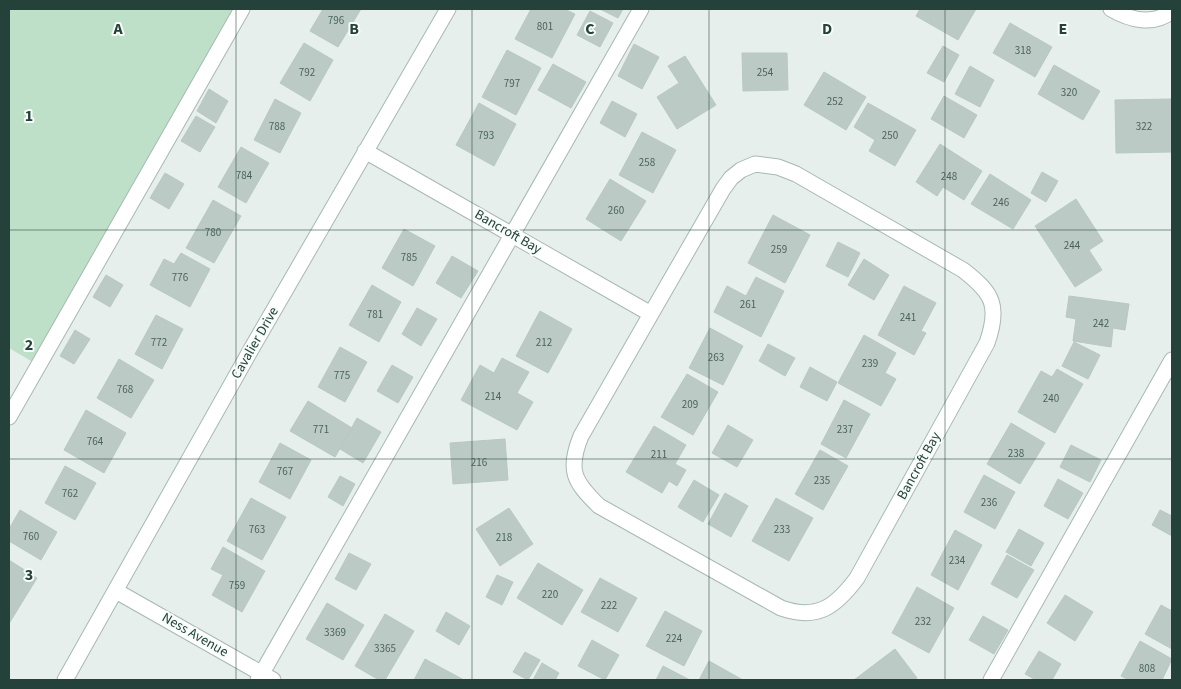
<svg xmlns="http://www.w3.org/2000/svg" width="1181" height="689" font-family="'Source Sans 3',sans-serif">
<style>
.green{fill:#bfe0c8}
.building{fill:#bbcac4;stroke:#b8c9c2}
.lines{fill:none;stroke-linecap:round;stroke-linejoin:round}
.minor-casing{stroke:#a8b8b2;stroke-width:17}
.minor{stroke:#fff;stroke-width:15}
.grid{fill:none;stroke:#24423a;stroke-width:1;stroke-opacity:0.55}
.labels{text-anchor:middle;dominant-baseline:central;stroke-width:4;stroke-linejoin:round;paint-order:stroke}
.number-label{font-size:11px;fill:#4a645c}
.street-label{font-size:14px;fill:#24423a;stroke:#f7fbf9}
.grid-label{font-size:16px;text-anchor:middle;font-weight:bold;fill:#24423a;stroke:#f7fbf9;stroke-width:4;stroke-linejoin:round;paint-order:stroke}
</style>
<rect width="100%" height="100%" fill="#e6efeb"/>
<!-- green -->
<path class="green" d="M9 9H244L38 365 9 348Z"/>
<!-- building -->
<path class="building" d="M323 9H361L338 47 310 31Z
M531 9H564L575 14 552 58 515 39Z
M600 9H623L618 18Z
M920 9H976L958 40 916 16Z
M590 11 613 23 600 47 577 35Z
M1010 23 1052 47 1035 77 993 53Z
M304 43 333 60 310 101 280 83Z
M634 44 659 57 642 89 618 76Z
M943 46 959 55 944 82 927 73Z
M507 50 541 68 516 115 482 97Z
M742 53H787L788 90 743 91Z
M685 56 716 105 677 129 657 97 679 83 668 66Z
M553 64 586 82 571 108 538 90Z
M1054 65 1100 91 1083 120 1038 94Z
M970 66 994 80 980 107 955 94Z
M824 72 866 97 846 130 804 105Z
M209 89 228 101 216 123 197 111Z
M944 96 977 115 964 138 931 119Z
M275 99 301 113 280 153 254 140Z
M1172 99V152L1116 153 1115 100Z
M612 101 637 114 625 137 600 123Z
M479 103 516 124 494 166 456 145Z
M868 103 916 130 895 166 869 151 875 140 854 127Z
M196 116 215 127 200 152 181 141Z
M642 132 676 150 653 193 619 175Z
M940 144 982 171 964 200 943 187 937 196 916 182Z
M241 147 269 163 246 203 218 187Z
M1042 172 1058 181 1046 202 1031 193Z
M165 173 184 184 169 209 150 198Z
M990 174 1031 200 1013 229 971 204Z
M610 179 646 201 621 241 586 219Z
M1076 199 1103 241 1089 250 1102 270 1075 287 1035 226Z
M213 200 241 216 214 263 186 248Z
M773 215 810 235 785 283 748 263Z
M404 229 435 246 413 286 382 268Z
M838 242 860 253 848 277 826 266Z
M181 253 210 269 190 307 150 285 164 259 174 264Z
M452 256 478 271 461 298 436 283Z
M864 259 889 275 874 300 848 285Z
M106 275 123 285 110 307 93 297Z
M756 277 784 291 761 337 714 312 727 286 746 296Z
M372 285 401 302 379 342 349 325Z
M904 286 936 303 921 331 926 333 914 355 878 335Z
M1069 296 1129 304 1125 330 1113 328 1111 347 1073 341 1076 319 1066 317Z
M417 308 437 319 421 346 402 334Z
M540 311 572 329 548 373 516 356Z
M156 315 183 329 162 369 135 354Z
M710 328 743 346 723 385 689 368Z
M75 330 90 339 74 364 60 356Z
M864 335 896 353 885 373 896 379 881 406 838 383Z
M1074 342 1100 355 1088 379 1062 366Z
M768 344 795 358 785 376 759 361Z
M340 347 367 362 345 402 318 387Z
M502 358 529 372 517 393 533 402 517 430 461 400 480 365 494 373Z
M119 359 154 380 131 418 97 398Z
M392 365 413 377 398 403 377 391Z
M810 367 837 382 827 401 800 387Z
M1057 369 1083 384 1055 433 1018 412 1041 371 1052 377Z
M687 374 718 392 693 435 661 417Z
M844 400 870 414 846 458 821 444Z
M308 401 352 428 335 457 290 431Z
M86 410 126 433 104 473 64 450Z
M357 418 381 432 363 463 340 449Z
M1011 423 1045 443 1020 484 987 464Z
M728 425 753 440 737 467 712 453Z
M654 426 686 445 675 464 686 470 677 486 669 481 662 493 626 472Z
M505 439 508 480 453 484 450 443Z
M280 443 311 460 290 499 259 482Z
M1071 445 1101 460 1090 482 1060 467Z
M820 450 848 466 823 510 795 494Z
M65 466 96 483 75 520 45 503Z
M984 475 1015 492 995 529 964 512Z
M340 476 355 484 343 506 328 497Z
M1058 479 1083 493 1068 519 1044 506Z
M694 480 719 495 703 522 678 507Z
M725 493 748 506 731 537 708 524Z
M251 498 286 517 262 560 227 541Z
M776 498 813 518 789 561 752 541Z
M509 508 533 544 500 566 476 529Z
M20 510 57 532 41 560 9 541V529Z
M1160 510 1172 516V536L1152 525Z
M1019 529 1044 543 1031 566 1006 552Z
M955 530 982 545 958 590 931 575Z
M223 547 265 571 242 612 212 595 223 575 211 569Z
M349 553 371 564 356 590 335 579Z
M1007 555 1034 570 1017 598 991 584Z
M9 560 37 578 10 622 9 621Z
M538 563 583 590 562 625 517 598Z
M497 575 513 582 502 605 486 597Z
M600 578 637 598 618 632 581 612Z
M917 587 954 608 929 653 892 633Z
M1065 595 1093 612 1075 641 1047 623Z
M327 603 364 625 343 660 306 639Z
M1161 605 1172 611V649L1145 634Z
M665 611 702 631 684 666 646 646Z
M446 612 470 626 459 645 436 631Z
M385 614 414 631 385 680H379L355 666Z
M983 616 1008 630 994 654 969 640Z
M592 640 619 655 605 680 578 666Z
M1140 641 1172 659 1162 680H1129L1121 676Z
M895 649 917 678 914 680H854Z
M1039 651 1061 664 1052 680H1036L1025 674Z
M525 652 540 660 528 680 513 672Z
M425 659 464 680H414Z
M709 661 743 680H699Z
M542 663 559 673 555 680H533Z
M663 666 690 680H656Z"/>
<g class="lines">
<!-- minor casing -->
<g class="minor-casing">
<path id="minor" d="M1111 9C1130 20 1153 26 1172 11
M365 151 651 314 723 189 731 178 741 170 755 164 778 167 796 174 963 270C993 293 1000 306 987 343L857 578C836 606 818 621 781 608L599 506C574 482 567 470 581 436L651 314
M9 417 242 9
M116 591 273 680
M65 680 253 346 448 9
M258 680 641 9
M991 680 1172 360"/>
</g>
<!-- minor -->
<use href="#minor" class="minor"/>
</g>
<!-- grid -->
<path class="grid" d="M236 9V680M472 9V680M709 9V680M945 9V680M9 230H1172M9 459H1172"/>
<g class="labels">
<!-- number labels -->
<g class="number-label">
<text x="336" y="20">796</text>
<text x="545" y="26">801</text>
<text x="1023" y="50">318</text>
<text x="307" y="72">792</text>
<text x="765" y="72">254</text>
<text x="512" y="83">797</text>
<text x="1069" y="92">320</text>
<text x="835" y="101">252</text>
<text x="277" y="126">788</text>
<text x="1144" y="126">322</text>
<text x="486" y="135">793</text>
<text x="890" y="135">250</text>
<text x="647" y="162">258</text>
<text x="244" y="175">784</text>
<text x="949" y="176">248</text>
<text x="1001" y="202">246</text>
<text x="616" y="210">260</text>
<text x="213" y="232">780</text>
<text x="1072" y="245">244</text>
<text x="779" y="249">259</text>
<text x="409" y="257">785</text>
<text x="180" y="277">776</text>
<text x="748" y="304">261</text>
<text x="375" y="314">781</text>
<text x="908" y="317">241</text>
<text x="1101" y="323">242</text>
<text x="159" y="342">772</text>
<text x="544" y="342">212</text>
<text x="716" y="357">263</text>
<text x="870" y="363">239</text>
<text x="342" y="375">775</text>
<text x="125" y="389">768</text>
<text x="493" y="396">214</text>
<text x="1051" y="398">240</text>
<text x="690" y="404">209</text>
<text x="321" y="429">771</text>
<text x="845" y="429">237</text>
<text x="95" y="441">764</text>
<text x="1016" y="453">238</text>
<text x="659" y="454">211</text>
<text x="479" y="462">216</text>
<text x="285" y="471">767</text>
<text x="822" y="480">235</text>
<text x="70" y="493">762</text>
<text x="989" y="502">236</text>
<text x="257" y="529">763</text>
<text x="782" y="529">233</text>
<text x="31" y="536">760</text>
<text x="504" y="537">218</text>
<text x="957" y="560">234</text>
<text x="237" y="585">759</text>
<text x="550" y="594">220</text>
<text x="609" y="605">222</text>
<text x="923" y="621">232</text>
<text x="335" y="632">3369</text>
<text x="674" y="638">224</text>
<text x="385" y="648">3365</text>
<text x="1147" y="668">808</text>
</g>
<!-- street labels -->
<g class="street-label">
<text transform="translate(508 232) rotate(30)">Bancroft Bay</text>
<text transform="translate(255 343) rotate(-60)">Cavalier Drive</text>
<text transform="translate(919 466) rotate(-61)">Bancroft Bay</text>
<text transform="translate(195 635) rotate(30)">Ness Avenue</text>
</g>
</g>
<g class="grid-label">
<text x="118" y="34">A</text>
<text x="354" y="34">B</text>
<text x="590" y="34">C</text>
<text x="827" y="34">D</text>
<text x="1063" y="34">E</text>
<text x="29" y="121">1</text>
<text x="29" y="350">2</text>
<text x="29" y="580">3</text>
</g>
<!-- border -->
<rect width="1181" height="689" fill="none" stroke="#24423a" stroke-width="20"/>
</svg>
